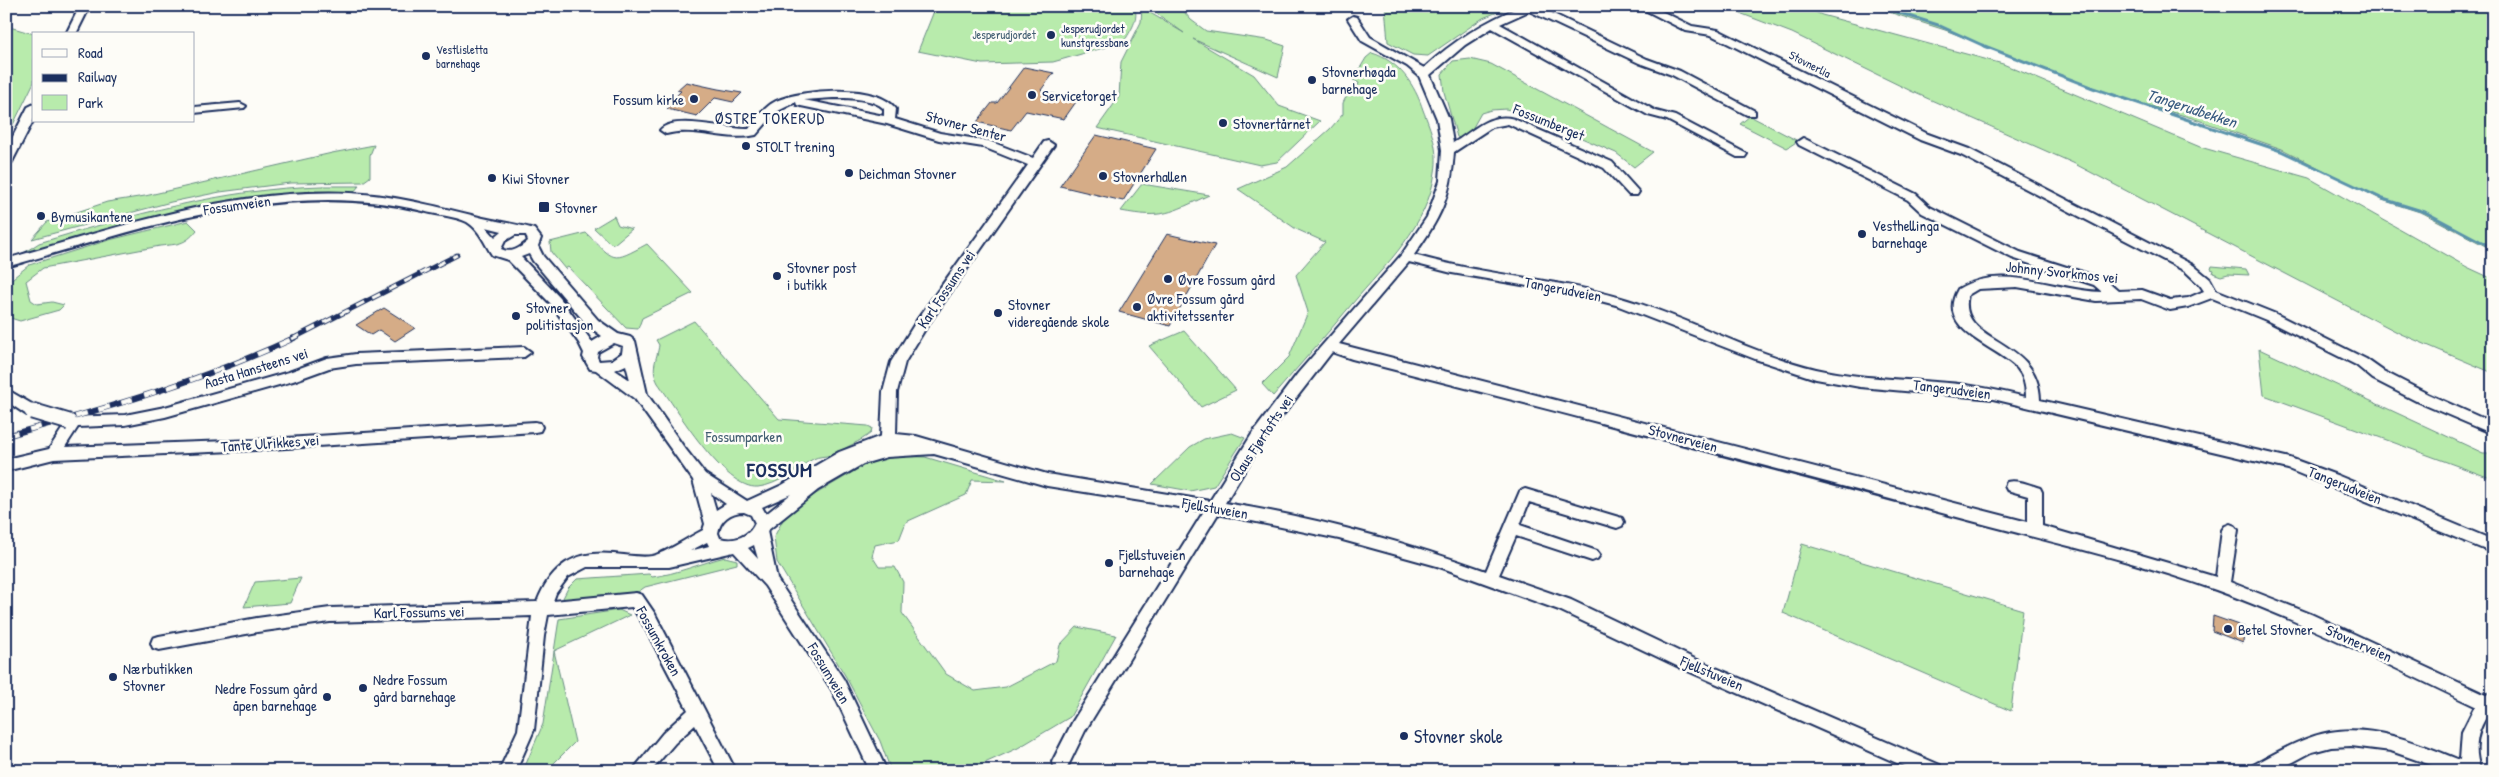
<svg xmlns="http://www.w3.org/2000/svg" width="2499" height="777" font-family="'Patrick Hand',sans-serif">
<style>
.green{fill:#b8ebac;stroke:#6a8d85}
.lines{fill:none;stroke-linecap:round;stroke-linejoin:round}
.stream{stroke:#5a93ab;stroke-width:3}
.building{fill:#d5ac87;stroke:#1b2f5e}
.minor-casing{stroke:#1b2f5e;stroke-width:4}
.minor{fill:#fdfcf7;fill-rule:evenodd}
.rail-far1-casing{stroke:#1b2f5e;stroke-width:5}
.rail-casing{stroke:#1b2f5e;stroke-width:6}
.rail-far1{stroke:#fdfcf7;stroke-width:3;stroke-dasharray:9;stroke-linecap:butt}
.rail{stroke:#fdfcf7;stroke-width:4.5;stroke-dasharray:12;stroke-linecap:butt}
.minor-bridge-casing{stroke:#1b2f5e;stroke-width:19;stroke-linecap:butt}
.minor-bridge{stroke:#fdfcf7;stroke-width:15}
.poi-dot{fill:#1b2f5e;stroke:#fdfcf7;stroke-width:2}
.labels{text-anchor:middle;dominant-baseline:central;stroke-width:5;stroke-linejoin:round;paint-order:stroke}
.far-poi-label{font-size:12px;fill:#1b2f5e;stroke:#fdfcf7;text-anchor:start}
.far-park-label{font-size:12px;fill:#425e72;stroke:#fdfcf7}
.far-street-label{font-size:12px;fill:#1b2f5e;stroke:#fdfcf7}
.poi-label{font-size:15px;fill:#1b2f5e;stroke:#fdfcf7;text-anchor:start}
.street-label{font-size:15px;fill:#1b2f5e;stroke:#fdfcf7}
.park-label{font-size:15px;fill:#425e72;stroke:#fdfcf7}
.water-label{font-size:16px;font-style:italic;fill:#35587e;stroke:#fdfcf7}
.neighbourhood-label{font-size:16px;letter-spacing:1px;fill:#1b2f5e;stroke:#fdfcf7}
.near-poi-label{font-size:18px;fill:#1b2f5e;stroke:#fdfcf7;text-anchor:start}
.district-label{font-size:20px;font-weight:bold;letter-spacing:1px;fill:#1b2f5e;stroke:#fdfcf7}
</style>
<rect width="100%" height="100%" fill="#fdfcf7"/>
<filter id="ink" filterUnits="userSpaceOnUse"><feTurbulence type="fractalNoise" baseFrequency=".02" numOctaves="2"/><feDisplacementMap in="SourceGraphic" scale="10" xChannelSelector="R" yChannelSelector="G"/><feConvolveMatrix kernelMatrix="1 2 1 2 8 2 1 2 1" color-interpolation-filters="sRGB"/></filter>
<g filter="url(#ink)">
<!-- green -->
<path class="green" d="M936 6H1134C1140 19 1130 31 1124 42L1053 62 982 64 918 51Z
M1146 6H1179L1191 20 1206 31 1267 40 1285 46 1278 77 1193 39 1254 75 1279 106 1320 121 1277 162 1260 165 1097 128 1119 97 1121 62 1141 22 1142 8 1184 33Z
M1385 6H1512L1483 18 1428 56 1413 55 1388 42Z
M1712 6H1802L1822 15 2003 64 2200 147 2309 178 2467 267 2493 279V373L2401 334 2073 163 1913 92 1792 33 1737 12Z
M1870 6H2493V250L2423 213 2382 200 2282 149 2192 118 2112 95 1945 30Z
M6 26 34 34V82L6 139Z
M1372 53C1399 61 1415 85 1423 110 1431 130 1439 150 1435 172 1428 226 1386 264 1352 304 1326 335 1299 366 1273 396L1262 384 1289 357 1308 312 1296 275 1325 242 1296 229 1238 189 1287 167 1330 129 1343 114V103L1348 93 1357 88 1359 83 1353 80 1366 58Z
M1470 59 1491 64 1653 152 1634 167 1616 153 1538 119 1506 109 1491 110 1481 113 1472 129 1461 139 1457 137 1444 92 1442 74 1453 61Z
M1750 116 1798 141 1787 148 1740 124Z
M374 145 370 155V177L363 182 290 183 220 192 171 202 32 239 47 222 107 202 145 196 332 153Z
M1142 184 1209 195C1170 213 1163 219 1121 211Z
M321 186H359L353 193C281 191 209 202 139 221 100 231 61 246 22 254L39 243C131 215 224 189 321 186Z
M614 216 618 225 632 229 614 244 610 243 594 228Z
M188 221 197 230C185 245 178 244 160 246L43 268 26 281 31 300 37 304 52 302 64 305 59 310 20 321 7 317 8 282 29 265 109 240Z
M586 233C616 261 610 264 647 244L693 293 642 318 638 329 626 328 568 267 565 269 551 252 550 242Z
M2212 266 2246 269 2249 275 2228 274 2221 276 2213 273 2214 270 2211 269Z
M694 321 779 419 868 426 872 428 871 433C863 440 841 450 831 455 825 457 819 456 813 459 796 469 778 485 758 487 724 490 676 408 658 383 650 368 657 360 659 345L656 340Z
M1184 331 1236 390 1201 407 1149 346Z
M2259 349 2483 453H2493V479L2264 395Z
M1232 433 1245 438 1214 486 1190 491 1152 484 1190 447 1204 439Z
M891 456 925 457 1006 481 972 480 966 495 906 522 899 540 875 545 872 556 879 567H895L903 582 902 613 946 674 975 691 1006 687 1056 661 1060 645 1077 627 1116 635 1070 717 1018 748 967 771H891L880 741 846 677 777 562 774 537 786 514 797 505 870 462Z
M1802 544 2023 610 2011 711 1783 613Z
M725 557 737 560V564L645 587 638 592 574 602 563 598 568 588 577 579 649 574 652 577C677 574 701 563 725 557Z
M301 578 290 603 244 607 255 582Z
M619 610 630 615 554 651 575 742 546 771H523L543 724 559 619Z"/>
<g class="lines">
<!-- stream -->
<path class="stream" d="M1878 6 1938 25 1982 45 2093 88 2281 151 2383 199 2425 212 2493 248"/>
</g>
<!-- building -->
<path class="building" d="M1024 67 1054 73 1041 90 1044 92 1078 99 1064 119 1026 111 1011 130 977 122 992 103H997Z
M686 82 718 89 742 93 733 102 715 98 697 116 667 109 676 101 672 100 681 91 677 90Z
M1096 135 1156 149 1123 201 1060 186Z
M1167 234 1215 245 1170 326 1119 312Z
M384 308 415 328 395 341 379 330 371 335 356 325Z
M2213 616 2244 627 2243 643 2212 631Z"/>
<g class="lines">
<!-- minor casing -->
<g class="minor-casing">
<path id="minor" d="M80 6H90L76 34H66Z
M1522 6H1537L1647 59 1680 71 1755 111V115H1747L1672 75 1639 63 1529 11 1500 24 1656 111 1675 116 1747 154 1745 157H1737L1667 120 1648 115 1492 28 1465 45 1430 75 1449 119 1453 143C1473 132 1488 112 1514 119L1612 162 1639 192 1637 195H1629L1604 168 1508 124 1492 127 1454 152C1451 198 1440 218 1414 255 1482 275 1553 278 1621 298 1688 317 1749 353 1816 369 1859 379 1904 379 1948 383 1975 385 2000 391 2026 397 2026 386 2024 376 2017 368 1997 346 1934 330 1958 289 2003 262 2054 291 2102 292L2094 285 2012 258 1922 213 1908 200 1799 145 1797 142 1803 138 1916 194 1930 207 2020 252 2104 279 2118 291 2142 290 2170 300 2188 298 2204 291 2200 285 2185 271 1961 155 1920 140 1711 35 1686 31 1637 6H1651L1692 26 1718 30 1928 134 1969 149 2193 265 2210 279 2216 290 2276 314 2366 359 2383 371 2428 394 2493 423V434L2418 402 2373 379 2356 365 2266 320 2212 298 2188 307 2170 310 2141 299 2096 301 2017 287 1978 289 1968 295C1956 345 2039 335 2040 400L2290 458 2339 476 2493 540V553L2288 469 1993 399 1860 387 1816 379 1755 359 1616 305 1569 293 1452 273 1409 262 1339 344 2028 522V496L2007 490 2005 486 2007 482C2017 479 2030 485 2040 488L2042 492V526L2216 577 2222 530 2225 526 2230 524 2235 526 2238 530 2230 582 2311 614 2486 695 2493 692V713L2490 712C2476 730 2473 750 2481 771H2448L2391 751 2351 746 2331 747 2312 752 2276 771H2251L2253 765C2278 752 2303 737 2330 732 2375 724 2420 744 2460 760L2462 732 2475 706C2390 666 2305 622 2216 590 2126 558 2033 538 1942 513 1746 460 1549 409 1352 359L1332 352 1262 442 1225 503C1313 517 1402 541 1486 571L1520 491 1525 489 1622 518 1624 522 1622 526 1617 528 1529 502 1520 525 1597 551 1600 555 1597 559 1592 561 1516 536 1499 575 1571 600 1693 658 1940 765 1942 771H1915L1681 668 1559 610 1437 566 1339 539 1218 514 1085 731 1067 768 1061 770 1055 768 1052 762 1073 721 1204 511 1047 486 934 454 887 457 863 464 818 490 767 531 777 579 844 680 887 771H870L832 690 765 586 734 552 669 567H587L568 577 556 593 553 601 636 593 642 595 655 614 736 771H719L695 725 675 743 651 771H632L663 733 688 710 643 624 632 607 548 615 544 636 534 730 516 771H499L518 730 532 616 330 622 257 632 159 650 153 648 151 643 153 638 159 636 257 618 330 608 537 602C551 566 574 550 614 554 626 555 640 558 652 556 666 553 689 537 703 530L705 524 693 480 635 399 596 370 590 369 583 357 584 353 579 343 551 304 508 260 492 255C485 244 479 229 467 222 455 216 436 215 423 211 283 177 139 230 6 267V259C119 227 231 188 350 193 395 195 439 207 483 218 500 222 518 224 534 229L541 238 538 246 543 256 598 320 618 334 630 337 635 341 647 394 683 446 705 474 747 501 782 485 839 452 881 436 883 392 891 362 917 320 1028 165 983 147 939 140 887 124 801 106 797 105 796 102 776 112 756 135C726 142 696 126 666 134L660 130C675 114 727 130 749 129 756 119 764 107 776 101 803 89 877 83 896 109L895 119 940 133 989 141 1033 158 1044 142 1048 141 1054 145 927 326 905 362 897 392 896 434 916 436 1047 474 1210 501 1252 434 1298 373 1402 254 1427 217 1440 181 1442 150 1437 119 1419 76 1407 66 1362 41 1348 19 1353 16 1357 17 1370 37 1424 68C1453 41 1485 21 1522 6ZM833 98C847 98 874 98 884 109V116L804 100ZM486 227 502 231 495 237ZM515 235H526L528 241C520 248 512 254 501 249L505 241ZM529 254 533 261 588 326 602 336 592 342 560 298 521 257ZM614 343 623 346 622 353 612 360 599 361 597 357 598 352ZM626 365 630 380 615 370ZM711 493 726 504 716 510ZM791 494 766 514 762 507ZM744 512 751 515 755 523C749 537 734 542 720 538L718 533C720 520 730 512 744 512ZM707 542 709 546 690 551ZM754 545 758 559 748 548Z
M240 103 246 106 244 108 194 113V107Z
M34 104V119L12 162 6 166V150L28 107Z
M524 347 531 352 524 357 356 364 329 368 293 381 165 417 125 425 78 427 65 447 255 440 535 422 540 423 542 427 540 431 535 432 255 450 54 459 6 471V459L49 449 64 426 62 422 64 418 69 417 125 415 165 407 289 372 327 358 356 354Z
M6 389 37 407 39 411 37 415H27L6 401Z"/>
</g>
<!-- minor -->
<use href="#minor" class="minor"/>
<!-- rail-far1 casing -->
<g class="rail-far1-casing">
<path id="rail-far1" d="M292 339 457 255"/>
</g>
<!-- rail casing -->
<g class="rail-casing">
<path id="rail" d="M6 436C104 409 202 381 294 338"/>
</g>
<!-- rail-far1 -->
<use href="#rail-far1" class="rail-far1"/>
<!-- rail -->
<use href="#rail" class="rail"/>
<!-- minor-bridge casing -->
<g class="minor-bridge-casing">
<path id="minor-bridge" d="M32 411 69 422"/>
</g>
<!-- minor-bridge -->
<use href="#minor-bridge" class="minor-bridge"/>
</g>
</g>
<!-- markers -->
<g class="poi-dot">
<circle cx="1051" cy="35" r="5"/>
<circle cx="426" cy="56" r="5"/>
<circle cx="1312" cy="80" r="5"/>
<circle cx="1032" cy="95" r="5"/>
<circle cx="694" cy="99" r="5"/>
<circle cx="1223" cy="123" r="5"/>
<circle cx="746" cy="146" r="5"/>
<circle cx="849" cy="173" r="5"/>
<circle cx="1103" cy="176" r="5"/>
<circle cx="492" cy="178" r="5"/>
<rect x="538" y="201" width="12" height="12" rx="2.5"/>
<circle cx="41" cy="216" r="5"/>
<circle cx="1862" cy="234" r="5"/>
<circle cx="777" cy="276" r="5"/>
<circle cx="1168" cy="279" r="5"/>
<circle cx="1137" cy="307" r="5"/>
<circle cx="998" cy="313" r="5"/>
<circle cx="516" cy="316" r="5"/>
<circle cx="1109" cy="563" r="5"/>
<circle cx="2228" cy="629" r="5"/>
<circle cx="113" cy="677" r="5"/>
<circle cx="363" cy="688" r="5"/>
<circle cx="327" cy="697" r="5"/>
<circle cx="1404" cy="736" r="5"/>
</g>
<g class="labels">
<!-- far-poi labels -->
<g class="far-poi-label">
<text x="1061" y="28">Jesperudjordet<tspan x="1061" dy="14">kunstgressbane</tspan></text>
<text x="436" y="49">Vestlisletta<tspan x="436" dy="14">barnehage</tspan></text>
</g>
<!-- far-park labels -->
<g class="far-park-label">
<text x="1004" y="34">Jesperudjordet</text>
</g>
<!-- far-street labels -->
<g class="far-street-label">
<text transform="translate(1810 64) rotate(27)">Stovnerlia</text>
</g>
<!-- poi labels -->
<g class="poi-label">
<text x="1322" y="71">Stovnerhøgda<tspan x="1322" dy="17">barnehage</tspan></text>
<text x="1042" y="95">Servicetorget</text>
<text x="684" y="99" text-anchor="end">Fossum kirke</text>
<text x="1233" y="123">Stovnertårnet</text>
<text x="756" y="146">STOLT trening</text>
<text x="859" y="173">Deichman Stovner</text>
<text x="1113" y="176">Stovnerhallen</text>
<text x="502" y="178">Kiwi Stovner</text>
<text x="555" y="207">Stovner</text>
<text x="51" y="216">Bymusikantene</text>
<text x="1872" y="225">Vesthellinga<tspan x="1872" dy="17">barnehage</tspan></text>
<text x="787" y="267">Stovner post<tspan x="787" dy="17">i butikk</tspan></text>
<text x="1178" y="279">Øvre Fossum gård</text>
<text x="1147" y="298">Øvre Fossum gård<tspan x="1147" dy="17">aktivitetssenter</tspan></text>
<text x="1008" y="304">Stovner<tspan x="1008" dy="17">videregående skole</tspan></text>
<text x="526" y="307">Stovner<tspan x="526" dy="17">politistasjon</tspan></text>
<text x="1119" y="554">Fjellstuveien<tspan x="1119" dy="17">barnehage</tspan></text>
<text x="2238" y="629">Betel Stovner</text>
<text x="123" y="668">Nærbutikken<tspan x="123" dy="17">Stovner</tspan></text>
<text x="373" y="679">Nedre Fossum<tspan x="373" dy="17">gård barnehage</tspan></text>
<text x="317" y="688" text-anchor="end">Nedre Fossum gård<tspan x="317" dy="17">åpen barnehage</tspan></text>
</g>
<!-- street labels -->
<g class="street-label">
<text transform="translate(1549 122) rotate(22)">Fossumberget</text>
<text transform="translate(966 126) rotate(15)">Stovner Senter</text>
<text transform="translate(237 205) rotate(-8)">Fossumveien</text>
<text transform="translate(2062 272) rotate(6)">Johnny Svorkmos vei</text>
<text transform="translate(946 289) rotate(-56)">Karl Fossums vei</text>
<text transform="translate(1563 289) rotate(11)">Tangerudveien</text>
<text transform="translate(256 368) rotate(-17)">Aasta Hansteens vei</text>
<text transform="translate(1952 389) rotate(7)">Tangerudveien</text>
<text transform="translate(1261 438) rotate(-56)">Olaus Fjørtofts vei</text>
<text transform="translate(1683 438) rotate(15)">Stovnerveien</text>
<text transform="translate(270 443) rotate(-4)">Tante Ulrikkes vei</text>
<text transform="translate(2345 485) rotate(22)">Tangerudveien</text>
<text transform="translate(1215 508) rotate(10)">Fjellstuveien</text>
<text transform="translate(419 612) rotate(-1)">Karl Fossums vei</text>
<text transform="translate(659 641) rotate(61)">Fossumkroken</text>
<text transform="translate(2359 643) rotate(24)">Stovnerveien</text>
<text transform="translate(829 673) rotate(59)">Fossumveien</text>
<text transform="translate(1712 673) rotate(23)">Fjellstuveien</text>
</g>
<!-- park labels -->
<g class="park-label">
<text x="744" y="436">Fossumparken</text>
</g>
<!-- water labels -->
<g class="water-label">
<text transform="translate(2192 108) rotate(18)">Tangerudbekken</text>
</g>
<!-- neighbourhood labels -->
<g class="neighbourhood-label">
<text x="770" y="118">ØSTRE TOKERUD</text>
</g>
<!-- near-poi labels -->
<g class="near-poi-label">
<text x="1414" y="736">Stovner skole</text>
</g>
<!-- district labels -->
<g class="district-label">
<text x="780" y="469">FOSSUM</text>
</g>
</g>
<!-- margin -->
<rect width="2499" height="777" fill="none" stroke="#fdfcf7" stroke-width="25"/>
<rect x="12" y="12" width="2474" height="752" fill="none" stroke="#1b2f5e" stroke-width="2" filter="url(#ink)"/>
<!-- legend -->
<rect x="32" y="32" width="162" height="90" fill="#fdfcf7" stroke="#a3aaba"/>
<rect x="42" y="49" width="25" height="8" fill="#fdfcf7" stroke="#a3aaba"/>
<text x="78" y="58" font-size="15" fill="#1b2f5e">Road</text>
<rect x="42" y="74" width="25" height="8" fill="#1b2f5e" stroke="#a3aaba"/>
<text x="78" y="82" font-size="15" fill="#1b2f5e">Railway</text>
<rect x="42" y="95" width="25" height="15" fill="#b8ebac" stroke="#a3aaba"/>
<text x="78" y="108" font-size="15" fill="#1b2f5e">Park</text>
</svg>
